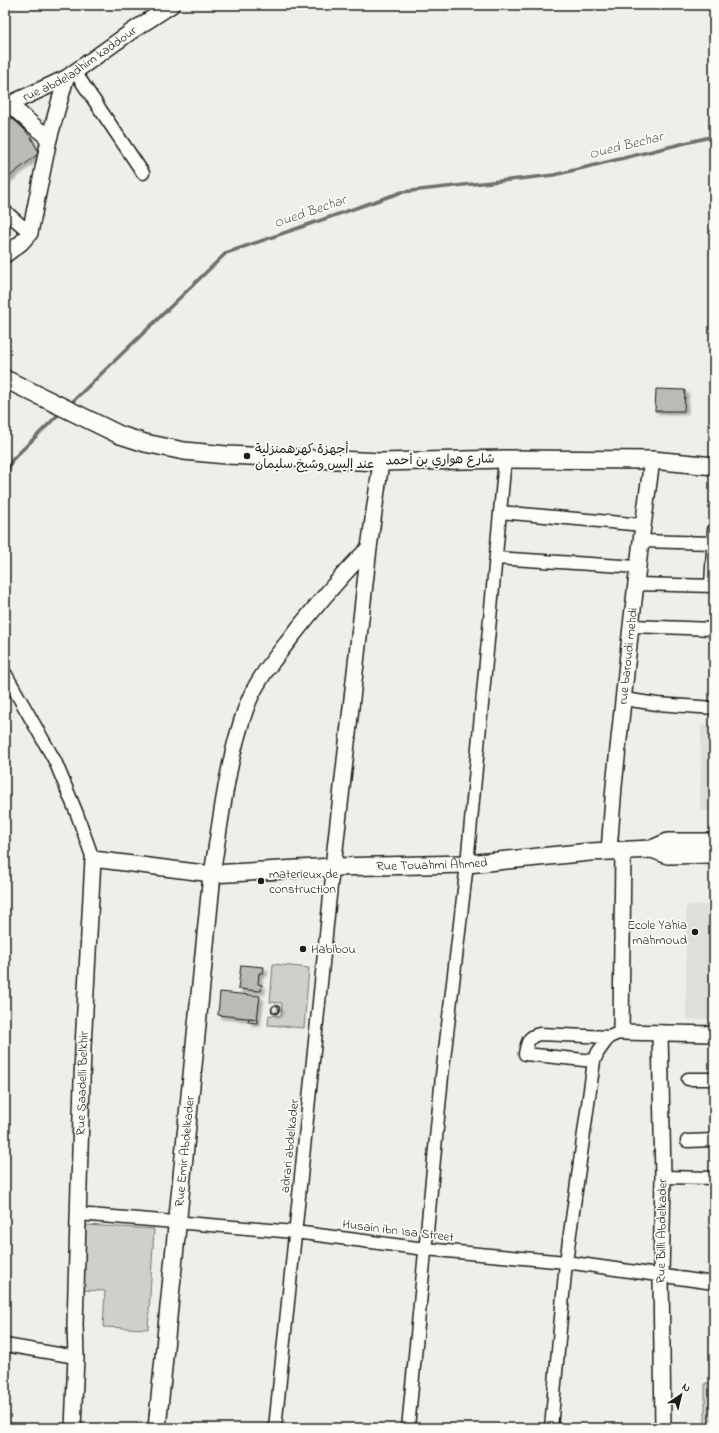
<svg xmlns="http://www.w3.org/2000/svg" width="719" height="1433" font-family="'Indie Flower','Playpen Sans Arabic',sans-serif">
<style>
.built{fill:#e0deda}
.green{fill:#d0cfcc;stroke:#767674}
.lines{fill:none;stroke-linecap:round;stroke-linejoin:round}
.stream{stroke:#706f6d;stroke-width:3.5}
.building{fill:#bbbab6;stroke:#1c1c1c;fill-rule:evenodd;filter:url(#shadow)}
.minor-casing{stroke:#1c1c1c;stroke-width:15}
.tertiary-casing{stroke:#1c1c1c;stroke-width:18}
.secondary-casing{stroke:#1c1c1c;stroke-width:20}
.minor{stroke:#fdfcf7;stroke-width:12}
.tertiary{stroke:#fdfcf7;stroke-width:15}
.secondary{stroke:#fdfcf7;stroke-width:17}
.poi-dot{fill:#1c1c1c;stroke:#fdfcf7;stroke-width:1.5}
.labels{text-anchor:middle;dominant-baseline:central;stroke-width:3.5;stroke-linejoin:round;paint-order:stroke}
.street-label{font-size:13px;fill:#1c1c1c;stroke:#fdfcf7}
.poi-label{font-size:13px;fill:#1c1c1c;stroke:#fdfcf7;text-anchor:start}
.water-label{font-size:14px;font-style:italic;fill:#5b5b59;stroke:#fdfcf7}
</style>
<defs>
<filter id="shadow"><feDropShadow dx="3.5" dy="3.5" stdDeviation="1" flood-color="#0004"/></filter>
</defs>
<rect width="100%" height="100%" fill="#f0eeea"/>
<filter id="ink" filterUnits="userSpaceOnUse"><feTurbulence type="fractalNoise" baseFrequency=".025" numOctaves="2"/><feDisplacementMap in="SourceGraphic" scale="8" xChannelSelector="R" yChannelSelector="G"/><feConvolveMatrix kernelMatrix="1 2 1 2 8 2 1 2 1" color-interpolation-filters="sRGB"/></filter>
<g filter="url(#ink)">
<!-- built -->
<path class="built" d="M701 725H714V811H700Z
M686 905H714V1019H686Z"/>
<!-- green -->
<path class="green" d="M273 964 309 968 304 1028 268 1025 269 1015 281 1016 282 1003 270 1002Z
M86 1225 154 1229 148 1329 103 1327 105 1291 82 1290Z
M705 1383H714V1428H705Z"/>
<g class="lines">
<!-- stream -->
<path class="stream" d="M69 405 226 253 402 192 554 175 714 136
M5 480 12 460 61 412"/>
</g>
<!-- building -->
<path class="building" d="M13 117 31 137 39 153 5 180V123Z
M656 389 685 390 684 411H655Z
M241 965 264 967 263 973H259L258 984 262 985 261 991 238 989Z
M220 992 260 996 257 1019 218 1015Z
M276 1005 279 1006 280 1009 278 1013 275 1014 272 1012 271 1009 273 1006ZM276 1005 279 1009 278 1012 275 1013 272 1012V1009L273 1006Z
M249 1018 257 1019V1023L248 1022Z"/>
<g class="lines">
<!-- minor casing -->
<g class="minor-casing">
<path id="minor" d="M75 72 143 173
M5 211 30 233
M500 512 643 525
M641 541 713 543
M496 558 638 567
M637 584 714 586
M711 586 714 530
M631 626 714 629
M5 673 55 761 77 814 93 859
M624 699 657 704 714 708
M609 1037 540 1034C528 1036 527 1043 525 1054L594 1061 598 1052 609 1037 621 1032
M688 1079H714
M687 1141 714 1140
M663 1177 714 1178
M78 1214 295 1232 425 1249 566 1262 714 1283
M5 1345 76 1357
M275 1428 333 867
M408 1428 442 1076 467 864 505 459
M551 1428 566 1262 594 1061"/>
</g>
<!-- tertiary casing -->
<g class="tertiary-casing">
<g id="tertiary">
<path d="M9 104 49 139"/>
<path id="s1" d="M5 106 66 78 132 31 172 5"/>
<path d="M5 255 21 243 30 233 49 139 66 78"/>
<path id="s2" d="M609 851 614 786 631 626 641 541 652 460"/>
<path d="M623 851 621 1032 714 1034"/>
<path d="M333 867 369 548 381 462"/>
<path d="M660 1033 663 1177 661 1276 663 1428"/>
<path id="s3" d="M73 1428 76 1357 75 1324 83 1047 93 859 212 874C221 820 227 763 245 711 254 683 272 662 290 639 315 607 340 576 369 548"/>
</g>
</g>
<!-- secondary casing -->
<g class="secondary-casing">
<g id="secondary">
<path d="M5 379 120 435 145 443 184 451 226 455 381 462 505 459 652 460 714 466"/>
<path d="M652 849 668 855 714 854"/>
<path id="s4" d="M157 1428 212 874 333 867 467 864 590 852 652 849 668 842H714"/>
</g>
</g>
<!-- minor -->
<use href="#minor" class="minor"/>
<!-- tertiary -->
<use href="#tertiary" class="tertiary"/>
<!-- secondary -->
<use href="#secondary" class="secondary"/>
</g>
</g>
<!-- markers -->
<g class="poi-dot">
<circle cx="247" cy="456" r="4"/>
<circle cx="261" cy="881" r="4"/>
<circle cx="695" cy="932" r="4"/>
<circle cx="303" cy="949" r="4"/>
</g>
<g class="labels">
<!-- street labels -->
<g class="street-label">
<text stroke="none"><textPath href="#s1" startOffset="86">rue abdeladhim kaddour</textPath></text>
<text transform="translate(440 460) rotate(-1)">شارع هواري بن أحمد</text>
<text stroke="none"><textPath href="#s2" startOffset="196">rue baroudi mehdi</textPath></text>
<text stroke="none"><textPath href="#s4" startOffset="777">Rue Touahmi Ahmed</textPath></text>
<text stroke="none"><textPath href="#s3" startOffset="345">Rue Saadelli Belkhir</textPath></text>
<text transform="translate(290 1146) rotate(-84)">adrari abdelkader</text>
<text stroke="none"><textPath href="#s4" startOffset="278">Rue Emir Abdelkader</textPath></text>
<text transform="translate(398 1231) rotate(7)">Husain ibn Isa Street</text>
<text transform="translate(662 1231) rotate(-89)">Rue Billi Abdelkader</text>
</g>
<!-- poi labels -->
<g class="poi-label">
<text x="255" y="449">أجهزة كهرهمنزلية<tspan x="255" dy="15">عند إليس وشيخ سليمان</tspan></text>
<text x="269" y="874">materieux de<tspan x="269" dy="15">construction</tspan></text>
<text x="687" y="925" text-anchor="end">Ecole Yahia<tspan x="687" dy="15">mahmoud</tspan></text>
<text x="311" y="949">Habibou</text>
</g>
<!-- water labels -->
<g class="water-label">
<text transform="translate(626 146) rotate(-14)">Oued Bechar</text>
<text transform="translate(310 212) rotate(-19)">Oued Bechar</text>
</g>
</g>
<!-- margin -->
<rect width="719" height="1433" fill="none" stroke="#fdfcf7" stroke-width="20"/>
<rect x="10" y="10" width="699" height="1413" fill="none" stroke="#1c1c1c" stroke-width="1.5" filter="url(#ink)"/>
<!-- north arrow -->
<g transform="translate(681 1395) rotate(35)" stroke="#fdfcf7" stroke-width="3" paint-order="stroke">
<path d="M0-3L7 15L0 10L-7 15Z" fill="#1c1c1c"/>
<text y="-6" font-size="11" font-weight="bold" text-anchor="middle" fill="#1c1c1c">N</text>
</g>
</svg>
